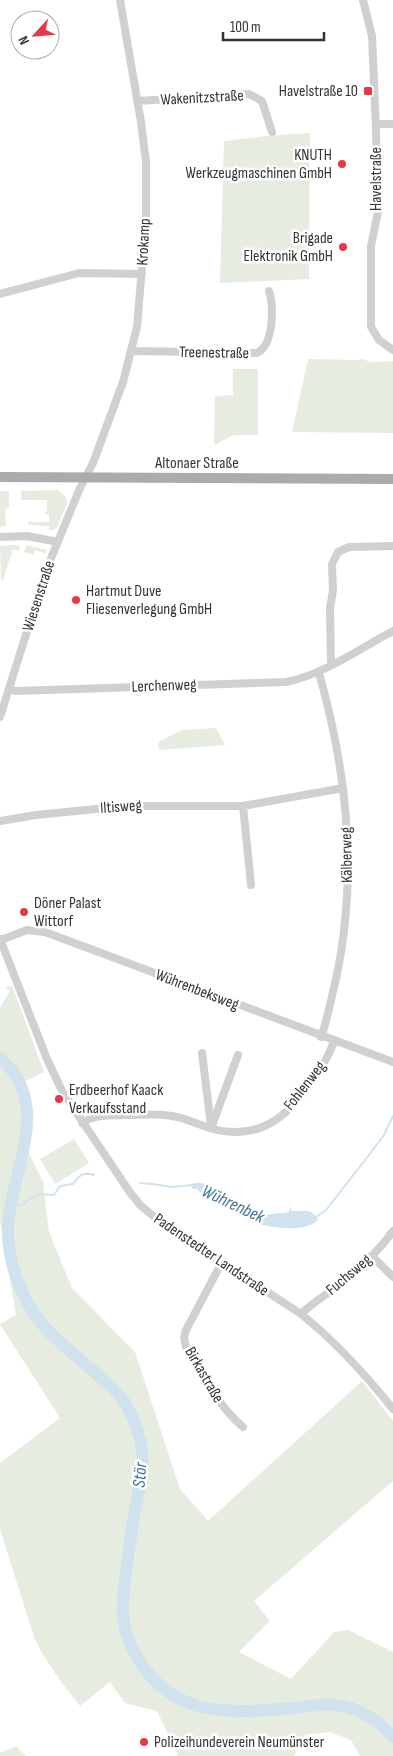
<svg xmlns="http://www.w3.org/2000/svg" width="393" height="1756" font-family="'Sofia Sans Condensed',sans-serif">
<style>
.green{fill:#e6ecdf}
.water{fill:#cfe2ee}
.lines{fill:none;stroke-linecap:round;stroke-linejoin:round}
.stream{stroke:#cfe2ee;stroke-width:2}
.river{stroke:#cfe2ee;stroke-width:12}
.minor{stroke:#d0d0d0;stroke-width:8}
.major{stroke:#ababab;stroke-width:10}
.poi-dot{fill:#e63946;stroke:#fff;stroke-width:2}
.labels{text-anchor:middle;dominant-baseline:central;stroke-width:5;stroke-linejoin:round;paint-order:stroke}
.poi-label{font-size:16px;fill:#333;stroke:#fff;text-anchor:start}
.street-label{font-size:16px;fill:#333;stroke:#fff}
.water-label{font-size:18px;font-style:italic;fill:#3f7597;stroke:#fff}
</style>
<rect width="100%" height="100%" fill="#fff"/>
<!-- green -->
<path class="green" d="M310 133 309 279 220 283 224 141 266 136Z
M308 359 358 360 363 359 370 362 393 361V433L292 432Z
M233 369H258V435H234L214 445 215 396 233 395Z
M58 490 66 497 67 503 57 528 49 531V526L28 525V522H49V514H45V512L47 511V500H21V491Z
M0 491H9V508L5 509 6 526 0 527Z
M14 545 20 546 19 551 13 549 3 580H1L0 546Z
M27 545 47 550 46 554 35 550 34 555 24 552Z
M216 728 225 745 159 750 158 742 182 730Z
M12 986 44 1072 20 1084 27 1105 28 1118 24 1143 43 1182 49 1232 72 1288 135 1352 180 1489 208 1521 362 1381 393 1421V1481L254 1601 270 1621 239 1652 291 1679 334 1632 348 1630 393 1652V1756H360L351 1740 329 1732 305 1735 294 1756H175L178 1755 157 1711 125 1703 110 1682 80 1706 59 1679 43 1655 34 1637 0 1529V1463L60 1418 0 1324 16 1315 0 1220V1008L10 991 5 988Z
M74 1139 89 1163 55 1184 40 1159Z
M16 1746 26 1756H0V1753Z"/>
<!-- water -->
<path class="water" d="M194 1183C210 1181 216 1193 228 1200 237 1205 251 1213 261 1214 270 1215 280 1213 289 1212L290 1208 287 1201 292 1211C303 1211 313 1208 318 1220 305 1234 260 1228 245 1218 238 1214 235 1205 228 1202 226 1201 223 1202 221 1201 213 1199 203 1195 197 1189H193L190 1185Z"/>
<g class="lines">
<!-- stream -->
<path class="stream" d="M140 1183 153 1184 172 1187 192 1185
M11 1204 21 1205 38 1194 54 1195 60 1186 73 1184C79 1176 83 1171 94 1175
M316 1217 326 1210 369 1155 384 1135 393 1116"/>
<!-- river -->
<path class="river" d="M0 1058C4 1062 10 1067 13 1072 48 1119 7 1181 8 1233 8 1264 23 1302 43 1325 65 1350 94 1369 117 1393 129 1405 135 1423 140 1439 146 1461 140 1483 136 1505 132 1522 131 1539 128 1557 123 1598 115 1624 140 1662 176 1719 234 1713 293 1708 307 1707 323 1703 336 1705 358 1707 379 1721 393 1737"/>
<!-- minor -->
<path class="minor" d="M363 0 372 36 376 129 378 212 371 246V327L379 340 393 350
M138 101 249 94 262 101 272 132
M376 124H393
M0 294 79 273 142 274
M132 351 257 353C274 345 274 306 269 291
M0 537 27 536 58 542
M331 665 330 608 333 591 332 564 338 552 349 547 393 546
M319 673C349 778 359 889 332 996 329 1010 326 1024 321 1037
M9 689 16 691 286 682C323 675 359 649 393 631
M0 717 47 568 80 488 93 463 123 382 137 327 146 220V162L141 122 120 0
M243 806 251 885
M0 821 36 815 126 806H243L343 788
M0 939 47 1059 62 1091 129 1191 140 1205 163 1224 301 1314C336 1342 365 1374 393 1409
M1 940 27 930 45 932 393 1062
M202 1053 211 1126
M82 1123C96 1114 107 1116 123 1115 139 1115 156 1113 172 1116 185 1118 197 1124 209 1128 248 1139 276 1127 300 1097 314 1080 327 1062 334 1041
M211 1128 238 1055
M372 1256 393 1277
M221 1264 186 1330 184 1337 186 1347C203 1375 218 1406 243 1427
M301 1314C311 1304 323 1297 335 1288 356 1272 377 1253 393 1231"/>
<!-- major -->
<path class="major" d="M0 477 393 479"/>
</g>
<!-- markers -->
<g class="poi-dot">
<rect x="363" y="86" width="10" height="10" rx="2.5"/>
<circle cx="342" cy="164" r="5"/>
<circle cx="343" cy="247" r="5"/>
<circle cx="76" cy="600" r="5"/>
<circle cx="24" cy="912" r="5"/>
<circle cx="59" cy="1099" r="5"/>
<circle cx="144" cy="1742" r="5"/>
</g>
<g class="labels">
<!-- poi labels -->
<g class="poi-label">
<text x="358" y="91" text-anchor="end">Havelstraße 10</text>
<text x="332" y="155" text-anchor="end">KNUTH<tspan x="332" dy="18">Werkzeugmaschinen GmbH</tspan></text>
<text x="333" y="238" text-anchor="end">Brigade<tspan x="333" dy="18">Elektronik GmbH</tspan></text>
<text x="86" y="591">Hartmut Duve<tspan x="86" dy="18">Fliesenverlegung GmbH</tspan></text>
<text x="34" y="903">Döner Palast<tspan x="34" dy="18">Wittorf</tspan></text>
<text x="69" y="1090">Erdbeerhof Kaack<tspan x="69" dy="18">Verkaufsstand</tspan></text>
<text x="154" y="1742">Polizeihundeverein Neumünster</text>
</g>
<!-- street labels -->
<g class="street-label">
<text transform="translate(202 98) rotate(-3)">Wakenitzstraße</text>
<text transform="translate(376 179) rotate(-90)">Havelstraße</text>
<text transform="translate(144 242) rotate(-87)">Krokamp</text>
<text transform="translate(214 353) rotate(1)">Treenestraße</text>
<text x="197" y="463">Altonaer Straße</text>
<text transform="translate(39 596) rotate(-72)">Wiesenstraße</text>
<text transform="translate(164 686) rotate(-2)">Lerchenweg</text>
<text transform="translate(121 807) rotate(-4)">Iltisweg</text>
<text transform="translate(347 855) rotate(-91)">Kälberweg</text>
<text transform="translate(197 990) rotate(21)">Wührenbeksweg</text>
<text transform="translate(305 1086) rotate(-52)">Fohlenweg</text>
<text transform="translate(211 1255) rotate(34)">Padenstedter Landstraße</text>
<text transform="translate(349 1275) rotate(-40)">Fuchsweg</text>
<text transform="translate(204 1375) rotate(60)">Birkastraße</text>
</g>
<!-- water labels -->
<g class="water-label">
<text transform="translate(233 1204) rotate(25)">Wührenbek</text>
<text transform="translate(140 1475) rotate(-86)">Stör</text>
</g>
</g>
<!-- north arrow -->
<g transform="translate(35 35) rotate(244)"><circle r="24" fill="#ffffff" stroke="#adadad"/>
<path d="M0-4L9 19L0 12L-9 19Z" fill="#e63946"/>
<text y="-8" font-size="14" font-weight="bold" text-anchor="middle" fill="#333333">N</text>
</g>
<!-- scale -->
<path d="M223 32v8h101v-8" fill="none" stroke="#333333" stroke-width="2.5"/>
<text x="230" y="32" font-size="15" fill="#333333" stroke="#ffffff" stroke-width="4" paint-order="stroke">100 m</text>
</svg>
